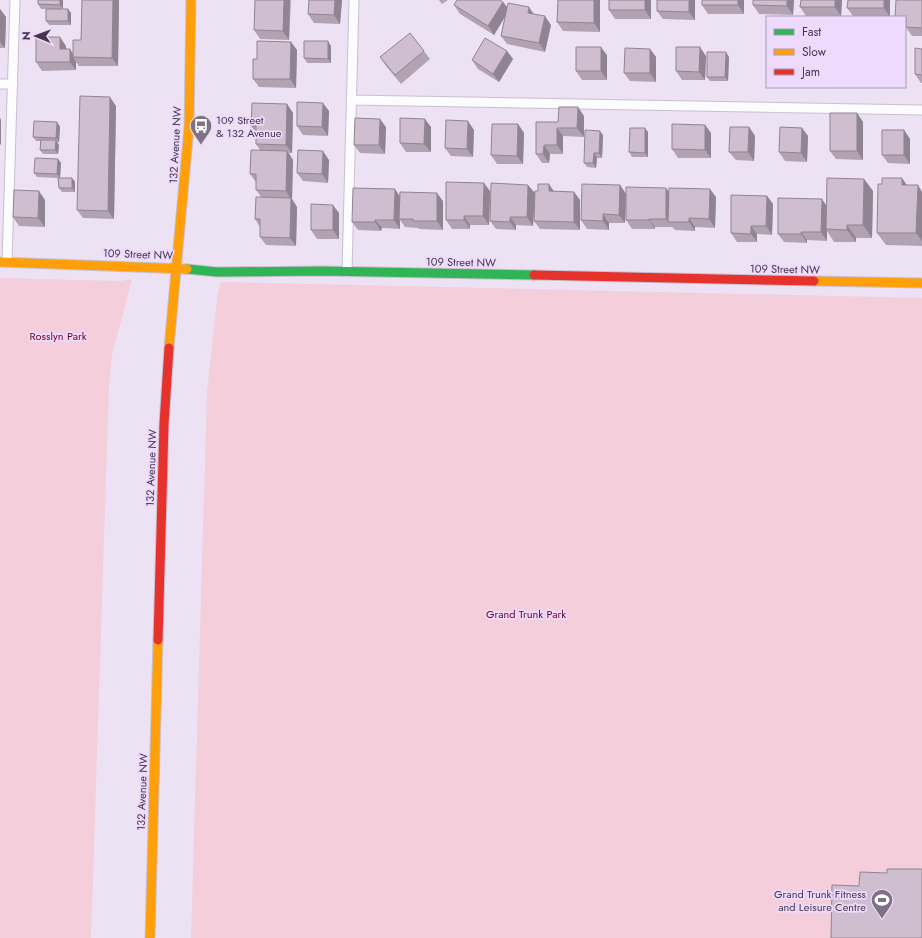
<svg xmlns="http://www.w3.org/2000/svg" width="922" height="938" font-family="Jost,sans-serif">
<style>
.green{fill:#f4ceda}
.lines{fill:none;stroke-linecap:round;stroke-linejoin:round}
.lane-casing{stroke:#cabfd1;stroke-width:11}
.fast-casing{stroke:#cabfd1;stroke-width:11}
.slow-casing{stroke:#cabfd1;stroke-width:11}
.jam-casing{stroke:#cabfd1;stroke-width:11}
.lane{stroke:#fcfbfd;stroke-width:9}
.fast{stroke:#30b455;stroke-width:9}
.slow{stroke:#ff9f0a;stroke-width:9}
.jam{stroke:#e5322d;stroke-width:9}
.wall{fill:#b2a3b3}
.shaded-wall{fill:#918492}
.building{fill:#cfbdd0;stroke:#918492}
.labels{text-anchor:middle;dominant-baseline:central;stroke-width:3.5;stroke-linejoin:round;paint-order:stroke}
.poi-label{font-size:11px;fill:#44364c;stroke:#eedafc;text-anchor:start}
.street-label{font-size:11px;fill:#44364c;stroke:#eedafc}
.park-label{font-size:11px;fill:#710026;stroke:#eedafc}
</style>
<rect width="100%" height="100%" fill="#ede2f4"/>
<!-- green -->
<path class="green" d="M0 278 120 281 132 279 112 355 109 385 91 938H0Z
M221 282 922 298V938H191L207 392 218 291Z"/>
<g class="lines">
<!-- lane casing -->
<g class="lane-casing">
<path id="lane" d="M0 84H13
M352 100 922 110
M7 262 15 0
M347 272 354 0"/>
</g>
<!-- fast casing -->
<g class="fast-casing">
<path id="fast" d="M187 269 217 272 321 271 534 275"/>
</g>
<!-- slow casing -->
<g class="slow-casing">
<path id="slow" d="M0 262 187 269
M814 281 922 283
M169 348 189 127 191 0
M150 938 158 640"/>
</g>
<!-- jam casing -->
<g class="jam-casing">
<path id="jam" d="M534 275 814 281
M158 640 164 424 169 348"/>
</g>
<!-- lane -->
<use href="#lane" class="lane"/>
<!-- fast -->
<use href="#fast" class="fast"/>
<!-- slow -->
<use href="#slow" class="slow"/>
<!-- jam -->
<use href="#jam" class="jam"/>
</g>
<!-- wall -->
<path class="wall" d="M63 0V9H68L71 13V25H49L46 21V9H41L38 4Z
M82 0H119L118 66H79L76 62V70L42 71 36 62 66 46V49L73 53 81 40Z
M291 0 289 40 260 39 254 30Z
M309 0H342L340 24 314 23 308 14Z
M439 0H448L442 4Z
M558 0H600V32L563 31 557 22Z
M609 0H651V19H615L609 10Z
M695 0V20L663 19 657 11Z
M744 0V14H708L702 5Z
M753 0H794L793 15 759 14 753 5Z
M801 0H842L841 16H806L800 7Z
M890 0V17L853 16 847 8Z
M922 0V36H912L905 26V17Z
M503 2 507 7 534 14 551 25 545 52 507 44 501 36 505 17 494 35 460 14 454 5Z
M0 9 6 17 5 48H0Z
M291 42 297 50 296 88 259 87 253 79 257 59Z
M331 46V63H307L304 58Z
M650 49 656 57V82L630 81 624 73Z
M922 49V83H921L915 74Z
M424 51 430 59 401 84 386 66 380 57Z
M507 51 513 59 499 82 478 69 472 60Z
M607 55V80H582L576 71Z
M706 56 705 80H682L676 71Z
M729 57 728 81H710L707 77Z
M287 104 293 113 292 153H289L293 160 292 199 297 207 296 246 266 245 260 237V227L255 219 261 197 256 190V182L250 174 260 150 256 144V133L251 126Z
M116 106 114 219 83 218 77 210Z
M329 111 328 136 303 135 297 126Z
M857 113 863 122V160L836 159 830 151Z
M584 116V137L563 136V154H550L549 163H542L536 154 558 122Z
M57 122 60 127 59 142H57L59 145 58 154H43L40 150V141H36L33 137Z
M518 124 524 133 523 164H497L491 155Z
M705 125 711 133V158H678L672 149Z
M386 127 385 154 360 153 354 145Z
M431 127V152H406L400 143Z
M749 127 755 136 754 161 736 160 729 152Z
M802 128 808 136 807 162 785 161 779 152Z
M474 130 473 157 451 156 445 148Z
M904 130 910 139V164L888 163 882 155Z
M648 132V157H632L629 152Z
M603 135 602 158H597L596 168 587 167 584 163Z
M58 159 61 163 60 178H72L75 182V192H62L59 188 58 178 37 177 34 173Z
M329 160 328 183 303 181 297 173Z
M864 179 873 191 872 238H856V242H834L827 231V241L807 240V243L784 242 778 234 826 206Z
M620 185 626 194 625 223H609V230L587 229 581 220Z
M907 185 922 192V246L886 245 877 233Z
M666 188 669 192 716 197 715 228 695 227V231L675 230 672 227H655V229H632L626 220Z
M490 191 489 225H470V229H452L446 220Z
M554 191 574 192 580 200V230L540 229 534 221Z
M535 193 533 226 516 225V230L496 229 490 221Z
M767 196 773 204 772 235 757 234V242H737L731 233Z
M400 197 443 201V230L419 229 418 228 405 227 400 220V229L382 228 381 231 358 230 352 222Z
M45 200V227L19 226 13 217Z
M339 213V239H317L311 230Z"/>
<!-- shaded-wall -->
<path class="shaded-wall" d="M60 0H63V9L60 5Z
M113 0H119L118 66 112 58Z
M284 0H290L289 40 283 31Z
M335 0H342L340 24 334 15Z
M594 0H600V32L594 23Z
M645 0H651V19L645 10Z
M689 0H695V20L689 12Z
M738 0H744V14L738 5Z
M787 0H794L793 15 787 6Z
M835 0H842L841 16 835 7Z
M884 0H890V17L884 8Z
M503 2 509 10 494 35 488 26Z
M529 7 535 16 528 13Z
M0 9 6 17 5 48 0 42Z
M68 9 71 13V25L68 21Z
M545 16 551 25 545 52 539 43Z
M60 37 66 46V58L60 49Z
M328 41 331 46V63L328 59Z
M291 42 297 50 296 88 290 79Z
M601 47 607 55V80L601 71Z
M700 47 706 56 705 80 699 72Z
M70 49 75 57H73L76 62V70L70 62Z
M650 49 656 57V82L650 73Z
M507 51 513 59 499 82 493 74Z
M726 52 729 57 728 81 725 77Z
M110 97 116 106 114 219 108 211Z
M323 103 329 111 328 136 322 127Z
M287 104 293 113 292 153 286 145Z
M578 107 584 116V137L577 128Z
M857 113 863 122V160L857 151Z
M0 118 1 120V145L0 144Z
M380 119 386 127 385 154 379 145Z
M425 119 431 127V152L424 144Z
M468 121 474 130 473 157 467 149Z
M57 122 60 127 59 142 56 138Z
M518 124 524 133 523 164 517 156Z
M705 125 711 133V158L705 150Z
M749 127 755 136 754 161 748 152Z
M557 128 563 136V154L557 145Z
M645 128 648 132V157L645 153Z
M802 128 808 136 807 162 801 153Z
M904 130 910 139V164L904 155Z
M600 131 603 135 602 158 599 153Z
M56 140 59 145 58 154 55 150Z
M544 145 550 154 549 163 543 154Z
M287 151 293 160 292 199 297 207 296 246 290 238 291 199 286 191Z
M323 151 329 160 328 183 322 174Z
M594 153 597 158 596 168 593 163Z
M58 159 61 163 60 178 57 174Z
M72 178 75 182V192L72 188Z
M902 178 911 191 902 185Z
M864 179 873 191 872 238 863 225Z
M484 183 490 191 489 225 483 216Z
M549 184 555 193 549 191Z
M528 185 535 193 533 226 527 217Z
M620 185 626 194 625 223 619 215Z
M918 185 922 192V241L916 233Z
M666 188 672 196 668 222 672 227 666 219Z
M395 189 401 198 399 219 400 220V229L394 220Z
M710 189 716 197 715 228 709 219Z
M39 191 45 200V227L38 218Z
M574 192 580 200V230L574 222Z
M437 193 443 201V230L437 221Z
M767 196 773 204 772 235 766 226Z
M822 199 828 208 826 229 827 231V241L821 232Z
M333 205 339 213V239L333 230Z
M603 214 609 223V230L603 221Z
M464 216 470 225V229L464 220Z
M510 217 516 225V230L510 222Z
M689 218 695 227V231L689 222Z
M649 219 655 227V229L649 220Z
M375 220 382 228 381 231 375 222Z
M847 225 856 238V242L847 230Z
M751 226 757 234V242L751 234Z
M801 232 807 240V243L801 234Z"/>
<!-- building -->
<path class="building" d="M38 0H60V5L38 4Z
M82 0H113L112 58 73 57V40H81Z
M255 0H284L283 31 254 30Z
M309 0H335L334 15 308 14Z
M457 0H500L503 2 488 26 454 5Z
M558 0H594V23L557 22Z
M609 0H645V10H609Z
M657 0H689V12L657 11Z
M702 0H738V5H702Z
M753 0H787V6L753 5Z
M801 0H835V7H800Z
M848 0H884V8H847Z
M896 0H922V28L906 27V18H905V17H895Z
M508 3 529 7 528 13 545 16 539 43 501 36Z
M46 9H68V21H46Z
M410 33 424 51 395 75 380 57Z
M36 37H60V49H70V62H36Z
M485 38 507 51 493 74 472 60Z
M257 41 291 42 290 79H253V59H257Z
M304 41H328V59L304 58Z
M576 47H601V71H576Z
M676 47H700L699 72 676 71Z
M625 48 650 49V73H624Z
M915 48 922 49V75L915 74Z
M707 52H726L725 77H707Z
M80 96 110 97 108 211 77 210Z
M297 102 323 103 322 127 297 126Z
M252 103 287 104 286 145 256 144V126H251Z
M559 107H578L577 128H557V145H544L543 154H536V122H558Z
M830 113H857V151H830Z
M355 118 380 119 379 145H354Z
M400 118 425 119 424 144 400 143Z
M446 120 468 121 467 149 445 148Z
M34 121 57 122 56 138 33 137Z
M492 124H518L517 156 491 155Z
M672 124 705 125V150L672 149Z
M730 127H749L748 152H729Z
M780 127 802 128 801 153 779 152Z
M630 128H645V153L629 152Z
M585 130 600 131 599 153H594L593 163H584Z
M882 130H904V155H882Z
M41 140H56L55 150H40Z
M251 150 287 151 286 191 256 190V174H250Z
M298 150 323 151 322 174 297 173Z
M35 158 58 159 57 174 34 173Z
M58 178H72V188H59Z
M827 178 864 179 863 225H847V230L826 229Z
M882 178H902V185H918L916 233H877L878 184H882Z
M446 182 484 183 483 216H464V220H446Z
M491 183 528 185 527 217H510V222L490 221Z
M538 184H549V191L574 192V222L534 221 535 191H538Z
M582 184 620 185 619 215 603 214V221L581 220Z
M626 187 666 188V219H649V220H626Z
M353 188 395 189 394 220H375V222H352Z
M669 188 710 189 709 219 689 218V222H668Z
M14 190 39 191 38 218 13 217Z
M400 192 437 193V221H413V219H399Z
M731 195 767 196 766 226H751V234L731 233Z
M256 197 291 198 290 238 260 237V219H255Z
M778 198 822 199 821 232H801V234H778Z
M311 204 333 205V230H311Z
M887 869H922V938H831L832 885 859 886 860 872 887 873Z"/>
<!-- icons -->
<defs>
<g id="bus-pin" transform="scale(1.15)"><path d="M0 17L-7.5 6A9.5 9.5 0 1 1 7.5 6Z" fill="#7f7287" stroke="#eedafc"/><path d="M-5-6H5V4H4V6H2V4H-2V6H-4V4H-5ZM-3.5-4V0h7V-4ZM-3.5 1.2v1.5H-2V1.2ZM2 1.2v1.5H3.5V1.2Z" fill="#fff"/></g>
<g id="stadium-pin" transform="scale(1.15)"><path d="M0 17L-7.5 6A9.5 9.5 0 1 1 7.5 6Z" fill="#7f7287" stroke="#eedafc"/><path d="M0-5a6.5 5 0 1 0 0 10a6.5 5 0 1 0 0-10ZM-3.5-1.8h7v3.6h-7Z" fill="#fff"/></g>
</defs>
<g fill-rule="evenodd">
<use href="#bus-pin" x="201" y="126"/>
<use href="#stadium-pin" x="882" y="900"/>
</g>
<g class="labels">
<!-- poi labels -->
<g class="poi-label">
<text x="216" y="120">109 Street<tspan x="216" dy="13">&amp; 132 Avenue</tspan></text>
<text x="866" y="894" text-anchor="end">Grand Trunk Fitness<tspan x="866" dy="13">and Leisure Centre</tspan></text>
</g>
<!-- street labels -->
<g class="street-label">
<text transform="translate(175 145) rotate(-87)">132 Avenue NW</text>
<text transform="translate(138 254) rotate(2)">109 Street NW</text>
<text transform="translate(461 262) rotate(1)">109 Street NW</text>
<text transform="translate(785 269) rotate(1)">109 Street NW</text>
<text transform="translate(151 468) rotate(-88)">132 Avenue NW</text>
<text transform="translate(142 792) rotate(-88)">132 Avenue NW</text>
</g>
<!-- park labels -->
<g class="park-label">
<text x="58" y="336">Rosslyn Park</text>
<text x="526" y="614">Grand Trunk Park</text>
</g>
</g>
<!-- legend -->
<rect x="766" y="16" width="140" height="72" fill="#eedafc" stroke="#aa98b6"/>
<rect x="774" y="29" width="20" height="6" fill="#30b455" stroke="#aa98b6"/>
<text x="802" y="36" font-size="12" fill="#44364c">Fast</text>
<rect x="774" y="49" width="20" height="6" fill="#ff9f0a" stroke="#aa98b6"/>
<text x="802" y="56" font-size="12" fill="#44364c">Slow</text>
<rect x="774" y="69" width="20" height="6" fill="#e5322d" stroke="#aa98b6"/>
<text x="802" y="76" font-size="12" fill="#44364c">Jam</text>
<!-- north arrow -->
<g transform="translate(36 36) rotate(271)" stroke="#eedafc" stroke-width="3" paint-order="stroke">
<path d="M0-3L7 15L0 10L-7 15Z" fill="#44364c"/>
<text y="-6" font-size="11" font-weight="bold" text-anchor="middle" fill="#44364c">N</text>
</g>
</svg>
